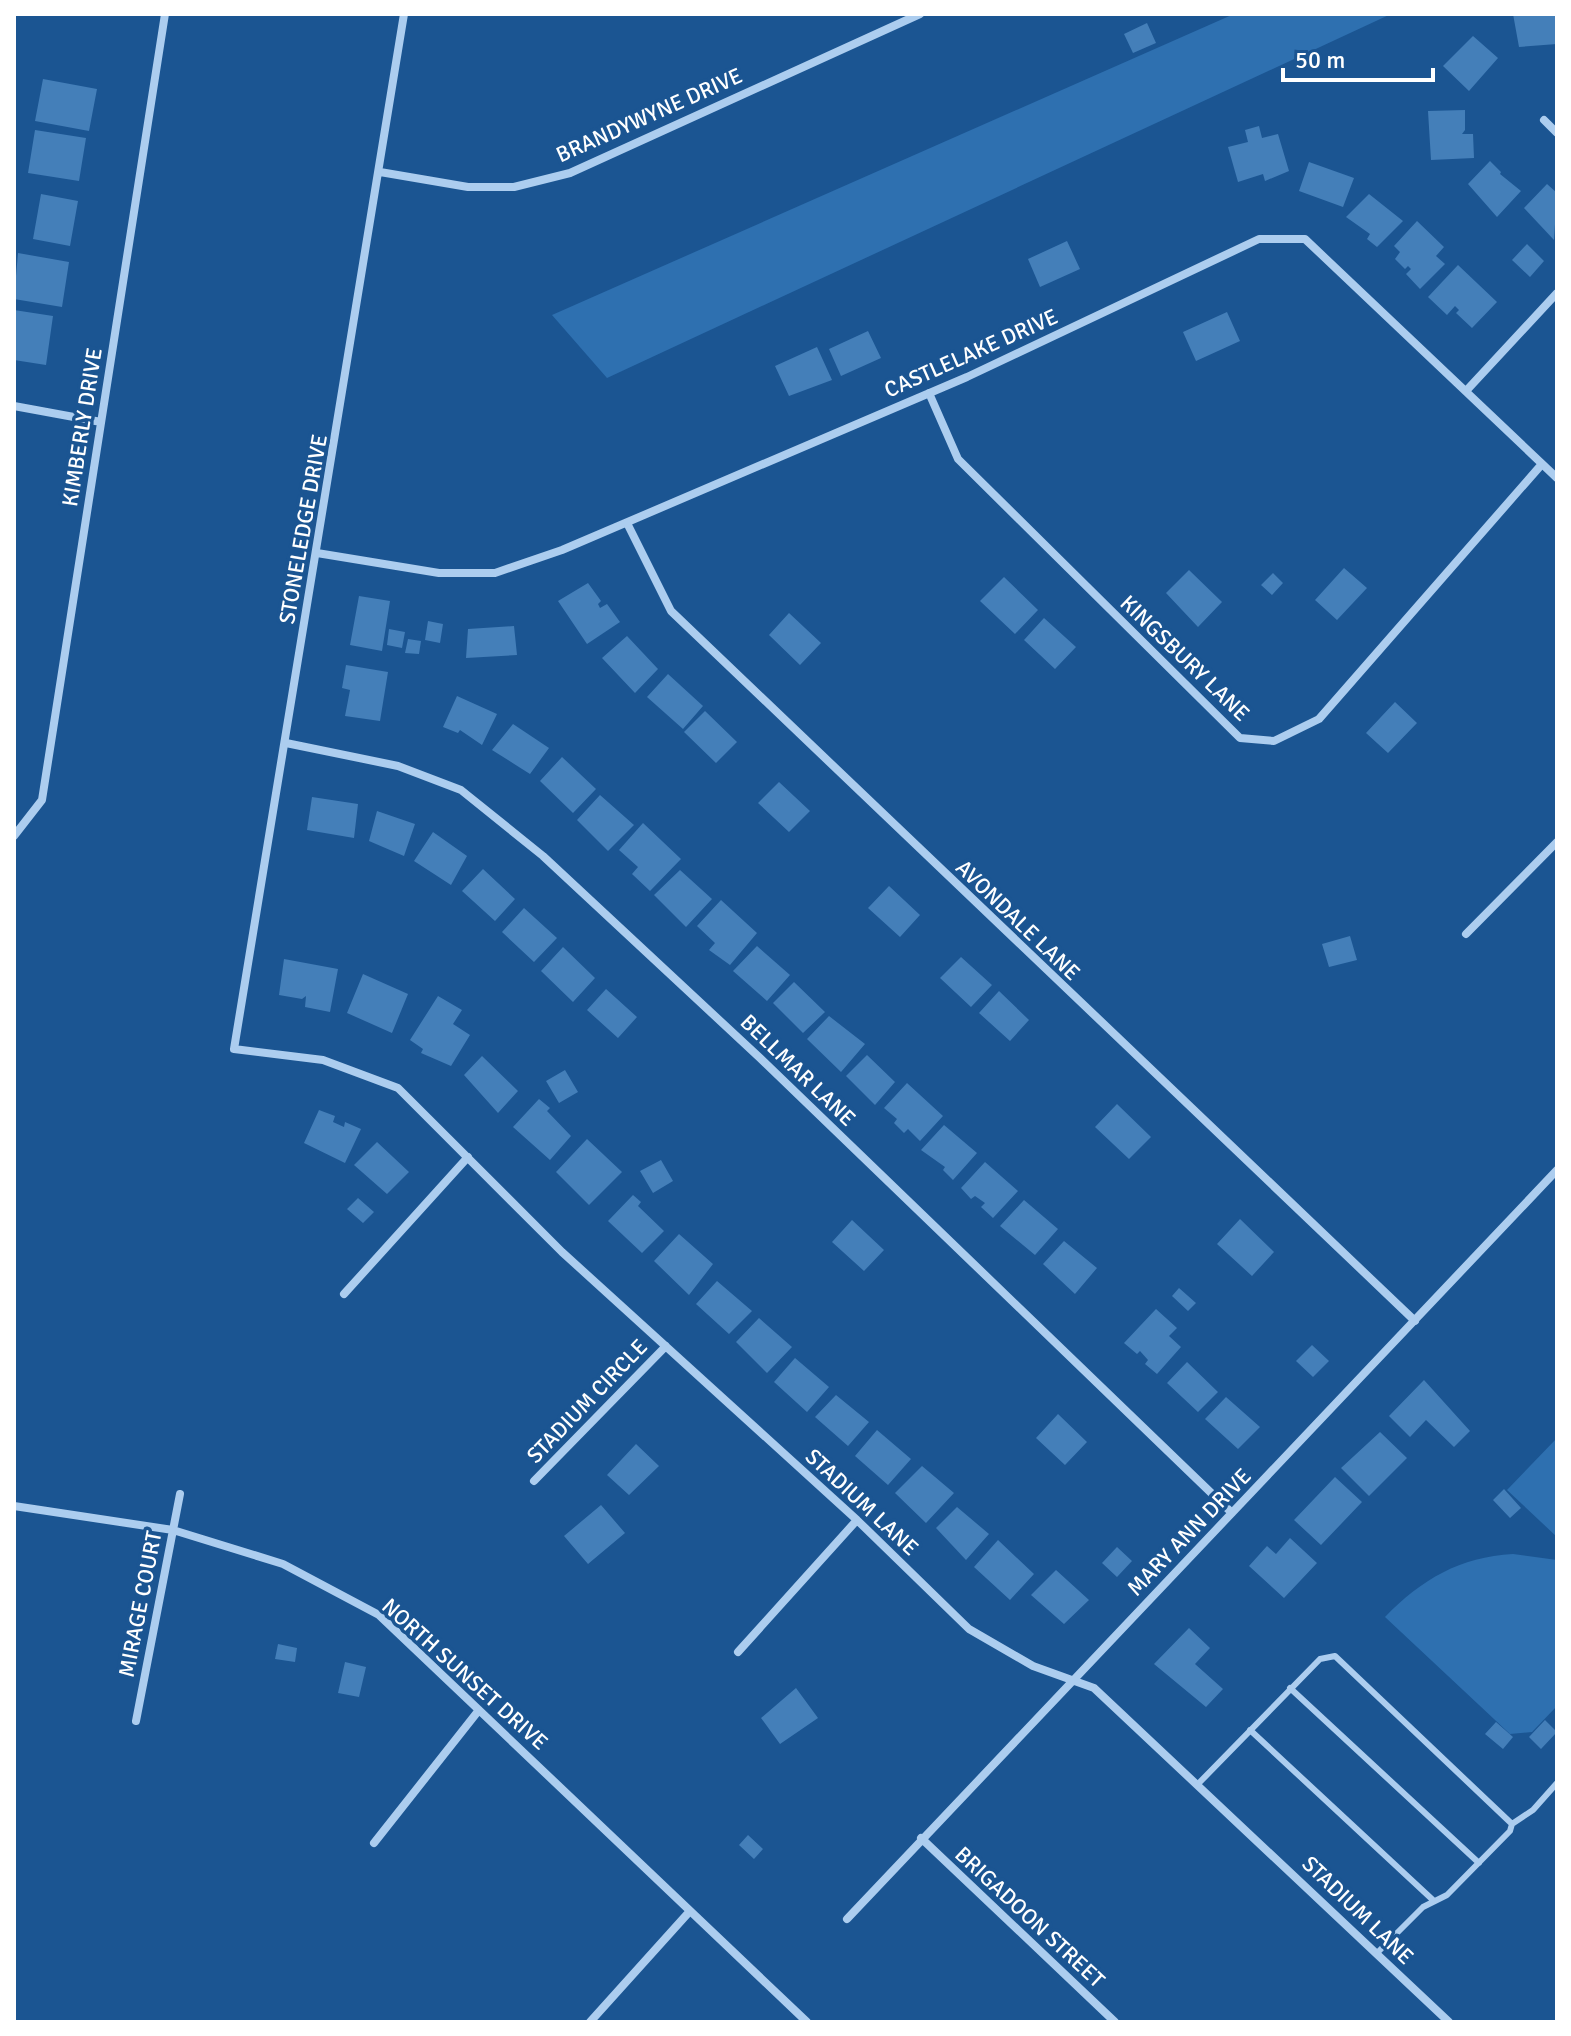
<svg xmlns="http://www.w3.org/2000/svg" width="1571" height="2036" font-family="Signika,sans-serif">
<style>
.green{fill:#2e70b0}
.building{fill:#447fb9}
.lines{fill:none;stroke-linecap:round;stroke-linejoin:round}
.service{stroke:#accdef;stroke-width:6}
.minor{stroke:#accdef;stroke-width:8}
.labels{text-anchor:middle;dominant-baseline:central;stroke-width:7;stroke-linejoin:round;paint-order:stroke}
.street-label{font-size:22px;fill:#fff;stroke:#1b5592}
</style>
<rect width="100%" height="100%" fill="#1b5592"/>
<!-- green -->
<path class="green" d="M1234 14H1391L607 378 552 315Z
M1557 1438V1537L1507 1490Z
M1513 1554 1557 1560V1706L1532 1732 1510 1734 1385 1617C1422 1579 1460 1557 1513 1554Z"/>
<!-- building -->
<path class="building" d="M1513 14H1557V44L1519 47Z
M1147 23 1156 43 1133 53 1124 34Z
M1473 36 1498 58 1469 91 1443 66Z
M43 79 97 89 89 131 35 121Z
M1465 110V130L1462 134H1473L1474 158 1431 160 1428 111Z
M1259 126 1262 138 1278 134 1289 171 1265 181 1263 174 1238 182 1228 147 1248 142 1245 130Z
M35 130 86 138 79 181 28 173Z
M1490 161 1501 172 1500 174 1521 191 1497 217 1468 184Z
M1309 162 1354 178 1343 207 1299 191Z
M1547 184 1557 193 1554 240 1524 208Z
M41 194 78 201 70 246 33 239Z
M1369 194 1403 221 1377 247 1367 239 1370 234 1346 217Z
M1417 221 1444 247 1436 256 1445 264 1420 289 1406 274 1411 269 1408 266 1405 269 1395 259 1400 252 1394 246Z
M1067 241 1080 269 1040 287 1028 259Z
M1527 244 1544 261 1530 277 1512 260Z
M18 253 69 262 62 307 14 299Z
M1458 265 1497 302 1472 328 1456 313 1459 310 1455 306 1447 315 1428 297Z
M14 310 53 316 46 365 14 360Z
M1227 312 1240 341 1196 361 1183 332Z
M868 331 881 358 841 376 829 349Z
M817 347 832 380 789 396 775 366Z
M1344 568 1367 588 1337 620 1315 600Z
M1189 570 1222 602 1198 627 1166 593Z
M1273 573 1283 583 1272 595 1261 585Z
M1004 577 1038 610 1015 634 980 601Z
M588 583 601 601 598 604 600 608 607 604 620 622 587 644 558 601Z
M359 596 390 601 382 651 350 645Z
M789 613 821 643 800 665 769 635Z
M1044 618 1076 647 1055 669 1024 640Z
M428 621 443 624 440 643 425 640Z
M514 626 517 655 466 658 468 629Z
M389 629 405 632 402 648 387 645Z
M627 636 658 669 635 693 602 658Z
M408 639 421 641 419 654 405 653Z
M346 665 388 672 380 721 345 716 350 690 342 688Z
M668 674 703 706 683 729 647 697Z
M457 696 497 714 482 745 460 730 458 733 443 727Z
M1395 702 1417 723 1388 753 1366 733Z
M705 711 737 742 716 763 684 732Z
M513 724 549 748 530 774 492 750Z
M562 757 596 789 573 813 540 781Z
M779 782 810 811 789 832 758 803Z
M600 795 634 825 608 851 577 820Z
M312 797 358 804 354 838 307 830Z
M377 811 415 824 404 856 369 841Z
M643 823 681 859 650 891 632 874 638 867 619 850Z
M433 832 467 856 451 885 414 861Z
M483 869 515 899 495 921 462 891Z
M680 870 712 899 686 927 654 895Z
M889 886 920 915 900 937 868 908Z
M721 900 757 933 730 965 709 950 715 943 697 926Z
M524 908 557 938 534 962 502 932Z
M1350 936 1357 960 1329 967 1322 944Z
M757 946 790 975 767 1001 733 971Z
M563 947 595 978 573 1002 541 971Z
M961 957 992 985 971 1007 940 978Z
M284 959 338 969 330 1012 305 1007 306 996 302 999 279 995Z
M363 974 408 994 392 1033 347 1013Z
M794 982 825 1012 803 1033 773 1003Z
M606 989 637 1017 618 1038 587 1010Z
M999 991 1029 1020 1010 1041 979 1013Z
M438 996 462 1010 453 1024 470 1035 451 1066 421 1053 423 1049 410 1040Z
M829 1016 865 1044 841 1072 807 1039Z
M867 1055 895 1082 875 1105 846 1076Z
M482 1056 518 1091 498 1113 464 1075Z
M565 1070 578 1092 559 1103 546 1081Z
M907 1083 943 1116 920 1141 908 1129 904 1133 894 1123 897 1119 884 1108Z
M539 1099 550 1108 547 1111 571 1136 550 1160 513 1127Z
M1117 1104 1151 1137 1129 1159 1095 1127Z
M319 1110 335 1116 333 1122 344 1127 345 1122 361 1129 345 1163 304 1143Z
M944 1125 977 1153 953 1180 943 1170 945 1167 921 1150Z
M587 1139 622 1172 589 1205 556 1172Z
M377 1142 409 1172 387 1194 354 1165Z
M661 1160 673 1181 653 1193 640 1171Z
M985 1162 1018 1191 993 1218 981 1207 985 1203 975 1196 971 1199 961 1188Z
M633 1195 641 1202 638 1206 664 1231 642 1253 608 1221Z
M358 1198 374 1212 363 1223 347 1209Z
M1024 1200 1058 1229 1035 1255 1000 1226Z
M1240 1219 1274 1252 1252 1276 1217 1244Z
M852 1220 884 1250 864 1271 832 1242Z
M679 1234 713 1264 689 1295 654 1261Z
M1064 1241 1097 1268 1075 1294 1043 1264Z
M717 1281 752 1311 729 1334 696 1304Z
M1179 1288 1196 1303 1188 1311 1172 1296Z
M1156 1309 1177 1328 1169 1336 1181 1347 1157 1374 1145 1364 1148 1360 1140 1351 1137 1354 1124 1343Z
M759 1318 792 1347 767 1373 736 1342Z
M1312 1345 1329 1361 1313 1377 1296 1361Z
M795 1358 829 1387 807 1412 774 1382Z
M1187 1362 1218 1392 1198 1412 1167 1383Z
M1424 1380 1470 1431 1454 1447 1426 1420 1410 1437 1389 1416Z
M836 1395 869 1422 848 1446 815 1417Z
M1226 1397 1260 1427 1238 1449 1205 1419Z
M1058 1414 1087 1442 1065 1465 1036 1438Z
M877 1430 911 1459 888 1485 855 1456Z
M1380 1432 1407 1458 1369 1496 1341 1468Z
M636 1444 659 1466 629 1495 607 1475Z
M922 1466 954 1493 926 1523 895 1493Z
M1335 1477 1362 1502 1321 1545 1294 1520Z
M1504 1489 1521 1508 1510 1518 1493 1500Z
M601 1505 625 1533 588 1564 564 1536Z
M957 1507 989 1534 966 1560 936 1528Z
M1290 1538 1317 1563 1284 1598 1249 1566 1267 1546 1276 1554Z
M998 1540 1034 1574 1010 1600 974 1567Z
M1117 1547 1132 1561 1117 1577 1102 1563Z
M1056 1570 1089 1600 1064 1624 1031 1595Z
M1189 1628 1210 1648 1195 1664 1223 1689 1206 1707 1154 1664Z
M278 1644 297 1648 295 1662 275 1659Z
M345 1662 366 1667 359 1697 338 1693Z
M796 1688 818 1718 780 1744 761 1718Z
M1545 1720 1557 1732 1541 1749 1529 1737Z
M1496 1722 1513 1737 1503 1749 1485 1734Z
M748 1835 763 1849 754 1859 739 1845Z"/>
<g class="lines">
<!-- service -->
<path class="service" d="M1290 1688 1479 1863
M1250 1730 1434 1901
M1198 1784 1320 1659 1335 1656 1512 1824
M1377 1953 1423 1907 1447 1895 1510 1831 1512 1824 1533 1810 1557 1783"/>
<!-- minor -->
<path class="minor" d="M404 14 234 1049 323 1060 398 1088 562 1252 857 1520 969 1629 1033 1666 1094 1688 1449 2022
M1544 120 1557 133
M380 172 468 187H514L570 173 920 14
M1466 391 1557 293
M929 393 958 459 1240 738 1274 741 1319 719 1542 464
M14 406 101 422
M627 523 671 611 1415 1321
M317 553 439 573H495L562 550 967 377 1259 239H1305L1557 478
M286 743 398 766 461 790 543 856 760 1058 1232 1513
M14 836 42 800 165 14
M1466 934 1557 842
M344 1294 468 1157
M534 1481 666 1346
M14 1506 173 1530 283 1564 379 1615 807 2022
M738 1652 857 1520
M136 1721 180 1494
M921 1838 1115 2022
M374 1843 479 1710
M847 1919 1557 1170
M590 2022 690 1911"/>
</g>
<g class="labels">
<!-- street labels -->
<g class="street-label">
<text transform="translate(649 115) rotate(-24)">BRANDYWYNE DRIVE</text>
<text transform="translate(971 353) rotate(-24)">CASTLELAKE DRIVE</text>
<text transform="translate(82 427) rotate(-81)">KIMBERLY DRIVE</text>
<text transform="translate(303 529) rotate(-80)">STONELEDGE DRIVE</text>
<text transform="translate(1185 658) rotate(44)">KINGSBURY LANE</text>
<text transform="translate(1018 920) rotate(44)">AVONDALE LANE</text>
<text transform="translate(798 1070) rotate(44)">BELLMAR LANE</text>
<text transform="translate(587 1401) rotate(-46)">STADIUM CIRCLE</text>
<text transform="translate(862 1502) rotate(43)">STADIUM LANE</text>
<text transform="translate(1189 1532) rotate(-46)">MARY ANN DRIVE</text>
<text transform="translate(140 1604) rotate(-79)">MIRAGE COURT</text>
<text transform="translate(465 1674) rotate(42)">NORTH SUNSET DRIVE</text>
<text transform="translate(1358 1910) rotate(44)">STADIUM LANE</text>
<text transform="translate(1030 1917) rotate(43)">BRIGADOON STREET</text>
</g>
</g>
<!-- border -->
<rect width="1571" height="2036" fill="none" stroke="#ffffff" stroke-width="32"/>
<!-- scale -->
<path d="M1283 68v12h150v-12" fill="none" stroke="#ffffff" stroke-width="4"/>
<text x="1295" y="68" font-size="24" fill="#ffffff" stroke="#1b5592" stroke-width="6" paint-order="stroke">50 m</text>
</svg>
